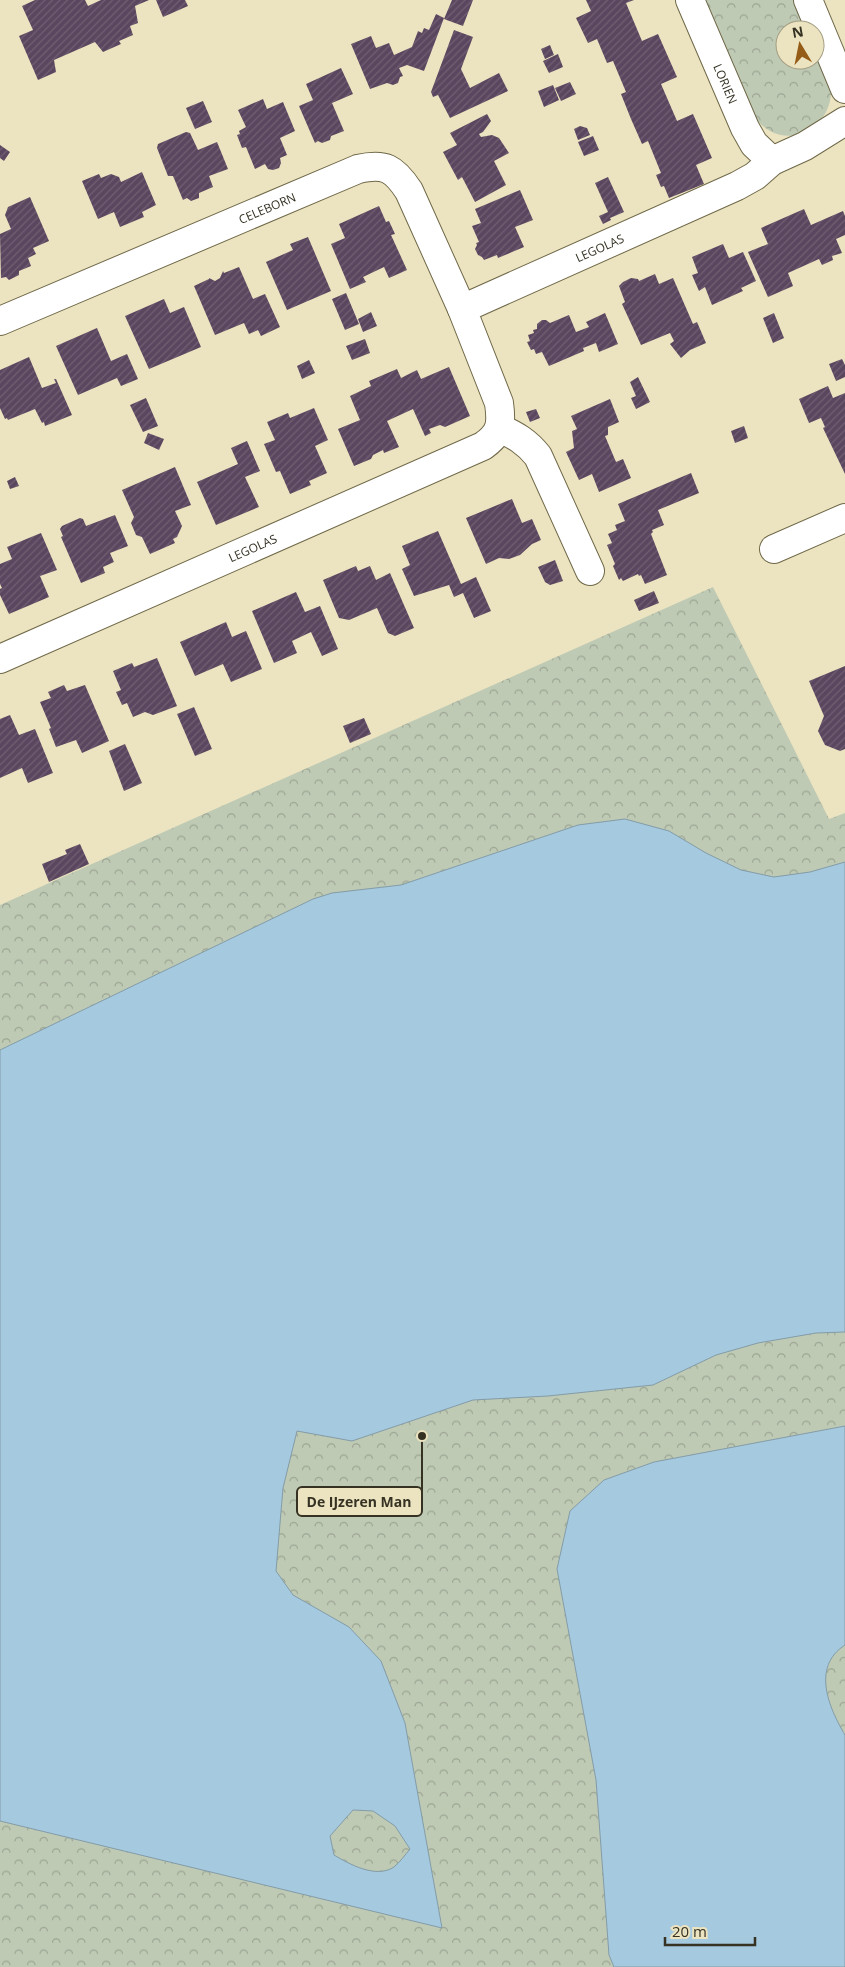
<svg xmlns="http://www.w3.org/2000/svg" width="845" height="1967" font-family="'Open Sans',sans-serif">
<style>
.park{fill:url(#park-crowns)}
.water{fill:#a5c9df;stroke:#839ca7;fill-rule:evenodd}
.building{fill:url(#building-hatch)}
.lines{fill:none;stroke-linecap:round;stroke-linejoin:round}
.minor-casing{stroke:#6f6848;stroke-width:30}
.minor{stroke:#fff;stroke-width:28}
.labels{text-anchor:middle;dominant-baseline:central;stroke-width:5;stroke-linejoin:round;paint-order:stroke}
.street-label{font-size:12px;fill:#353224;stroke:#ece4c0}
.leader{fill:none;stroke:#353224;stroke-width:2}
.callout-dot{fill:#353224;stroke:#ece4c0;stroke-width:2}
.callout{fill:#ece4c0;stroke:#353224;stroke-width:2}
.callout-label{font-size:14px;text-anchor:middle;font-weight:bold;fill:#353224}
</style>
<defs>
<pattern id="park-crowns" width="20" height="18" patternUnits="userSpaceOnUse" patternTransform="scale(1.25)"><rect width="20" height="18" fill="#bfcab5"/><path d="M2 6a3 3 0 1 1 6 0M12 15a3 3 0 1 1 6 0" fill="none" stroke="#9ca593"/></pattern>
<pattern id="building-hatch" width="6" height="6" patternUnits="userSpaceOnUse" patternTransform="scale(1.25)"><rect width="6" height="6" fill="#5b465f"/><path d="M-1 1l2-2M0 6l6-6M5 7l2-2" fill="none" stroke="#705f72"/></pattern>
</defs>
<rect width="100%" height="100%" fill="#ece4c0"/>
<!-- park -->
<path class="park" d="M704 0H793L806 30H785V60H815V50C820 62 830 77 831 90 832 121 800 147 770 131 763 127 758 122 753 116Z
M713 587 829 819 845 813V1967H0V905Z"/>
<!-- water -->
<path class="water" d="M625 819 669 831 706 853 741 870 774 877 810 872 845 862V1332L816 1333 758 1343 716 1355 653 1385 548 1396 473 1400 352 1441 297 1431 283 1488 276 1571 293 1595 349 1627 381 1661 405 1723 442 1928 0 1821V1050L313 899 332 893 401 885 578 825ZM353 1810 373 1811 395 1826 410 1849C405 1855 400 1862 394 1867 376 1879 349 1864 334 1855L330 1836Z
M845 1426V1645C811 1667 829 1708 845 1735V1967H614L609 1955 596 1780 557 1569 570 1511 604 1480 654 1462Z"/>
<!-- building -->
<path class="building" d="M35 0H85L88 6 101 0H149L135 6 138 23 130 26 133 35 119 41 121 44 103 52 95 42 54 60 56 72 38 80 19 36 33 30 22 6Z
M156 0H185L188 6 163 17Z
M452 0H473L463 26 444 19Z
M586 0H634L626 3 642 41 658 34 677 77 661 84 677 121 693 114 712 158 696 165 704 184 669 198 664 186 661 187 656 175 661 173 648 141 642 144 631 119 621 94 626 92 613 61 607 63 597 39 588 43 576 18 591 11Z
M436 14 444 18 424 71 407 65 399 68 403 76 400 77 398 83 393 85 387 83 370 89 351 44 371 36 376 48 389 43 394 55 412 47 418 31 422 33 424 28 429 30Z
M454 30 473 37 461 69 470 88 499 73 508 91 450 118 438 95 433 97 431 92Z
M550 45 554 55 545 59 541 49Z
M558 54 563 67 549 73 543 61Z
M341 68 353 94 332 103 344 131 331 136 330 140 322 143 318 141 315 143 299 106 313 100 306 84Z
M570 82 576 94 561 101 555 88Z
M553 85 559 100 544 107 538 91Z
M263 99 267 109 283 102 295 131 280 138 287 155 280 158 281 163 279 168 273 170 268 169 265 164 255 169 246 147 242 148 237 135 240 134 239 131 246 127 238 110Z
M203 101 212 122 195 129 186 108Z
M487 114 491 121 483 132 479 134 481 137 492 135 499 138 509 153 494 161 506 185 475 202 462 177 458 180 443 152 457 145 450 133Z
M580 126 587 128 590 135 578 140 574 129Z
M186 132 190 133 198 150 217 142 228 169 209 176 213 187 199 193V198L191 201 187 198 183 200 173 176H168L157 148 158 144Z
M593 136 599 150 584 156 578 142Z
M0 145 10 152 4 161 0 158Z
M142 172 156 205 142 212 144 217 120 227 114 212 98 219 82 181 99 174 101 178 111 174 119 177 121 182Z
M608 177 624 212 610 218 611 220 603 224 599 216 608 212 595 183Z
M520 190 533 220 515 227 524 247 498 258 497 255 484 260 482 257 478 255 475 249 477 245 476 243 479 242 472 226 481 223 475 209Z
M30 197 49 241 33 248 36 254 28 258 31 266 19 271V275L9 280 6 277 1 278 0 234 11 229 5 215 8 207Z
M379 206 386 222 389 221 395 234 391 235 407 270 389 278 384 267 363 277 366 282 350 289 331 244 345 238 339 224Z
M804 209 811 225 843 211 845 216V235L836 239 842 253 832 256 833 260 822 265 819 259 788 273 793 286 768 297 748 252 768 244 761 228Z
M308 237 331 291 287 310 266 262 293 250 290 244Z
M723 244 729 258 743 252 756 281 741 288 743 291 712 305 705 287 699 291 692 275 698 273 692 257Z
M239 267 253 299 265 294 280 327 261 336 258 330 249 334 244 323 215 335 194 286 209 279V278L215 281 220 278 223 271 224 273Z
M655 274 659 284 673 278 693 324 697 322 706 343 690 350 681 358 670 344 674 341 670 333 641 345 622 304 625 302 619 286 623 282 631 278 638 279 639 281Z
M346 293 359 324 345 330 332 299Z
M164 299 170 313 184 307 201 347 149 369 125 316Z
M371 312 377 326 363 332 358 319Z
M605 313 618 344 599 352 596 343 583 348 584 351 549 366 542 352 536 354 534 349 531 350 527 342 530 341 528 335 534 333 533 330 537 329V324L542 320H546L550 323 569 315 576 332 589 327 586 322Z
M774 313 784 338 773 343 763 318Z
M97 328 111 361 127 354 138 379 121 386 117 378 78 395 56 346Z
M365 339 370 353 352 360 346 346Z
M29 357 42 388 56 383 54 379H56L72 415 45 426 44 422 42 423 35 409 8 420 7 418 5 419 0 408V370Z
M842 359 845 365V377L836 381 829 364Z
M309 360 315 373 302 379 297 366Z
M449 367 470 416 445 427 440 425 429 429 431 433 425 436 413 409 387 421 399 447 384 453 383 450 373 455 371 459 354 466 338 429 360 420 350 396 371 386 369 381 397 369 401 378 417 370 421 379Z
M638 377 650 402 636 409 631 398 636 396 630 382Z
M828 386 833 398 845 393V474L823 428 825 427 821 418 809 423 799 399Z
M146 398 158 426 143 432 130 405Z
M610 399 619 422 608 427V435L605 436 616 462 623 459 631 478 599 492 592 474 579 480 566 452 574 448 572 431 577 429 571 416Z
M314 408 328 440 315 446 327 473 309 481 311 485 290 494 280 471 276 472 264 444 275 440 267 422 288 413 290 418Z
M536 409 540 418 530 422 526 412Z
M744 426 748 438 735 443 731 431Z
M148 433 164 439 159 450 144 443Z
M247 441 260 471 245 477 259 507 216 525 197 482 238 464 231 448Z
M175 467 191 505 175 511 182 526 177 537 173 539 175 543 150 554 142 537 136 535 131 523 134 517 122 490Z
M691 473 699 493 658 510 664 525 652 530 653 532 651 534 667 575 645 584 641 575 639 576 638 574 623 581 621 578 619 580 613 566 615 564 607 545 612 543 608 534 617 530 615 525 625 521 618 504Z
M15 477 19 486 10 489 7 481Z
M512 499 522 523 532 519 541 540 532 544 520 555 509 559 499 558 486 564 466 518Z
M115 515 128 546 110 553 114 562 103 567 105 573 81 583 61 537 63 536 60 529 62 526 80 518 83 519 86 526Z
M438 531 461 584 476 577 491 611 474 618 463 593 454 597 449 585 414 596 402 569 410 565 402 546Z
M41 533 57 570 40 576 49 597 9 614 0 595V589L2 588 0 584V564L12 559 7 547Z
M555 560 563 581 550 585 545 582 538 567Z
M356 566 358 571 370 566 376 580 390 573 414 628 395 636 388 633 377 608 349 620 339 618 323 580Z
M654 591 659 603 639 611 634 600Z
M296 592 305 612 320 606 338 649 322 656 311 632 292 641 297 653 274 663 252 611Z
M226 622 232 637 246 631 262 669 231 682 223 664 195 676 180 642Z
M157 658 177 706 153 715 145 712 133 717 127 703 122 705 116 692 121 690 113 671 132 663 134 667Z
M845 666V749L840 751 825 745 818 731 824 716 809 681Z
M64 685 67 691 85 685 109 741 82 753 76 740 56 747 49 729 51 728 40 702 51 698 48 692Z
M194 707 212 749 195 756 177 714Z
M10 715 19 735 35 729 53 773 28 783 22 768 0 778V719Z
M364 718 371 734 350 743 343 726Z
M125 744 142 783 124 791 109 751Z
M80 844 89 864 49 882 42 864 67 854 65 850Z"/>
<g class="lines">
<!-- minor casing -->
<g class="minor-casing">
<g id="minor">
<path id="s1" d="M690 0 745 128 754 144 772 161"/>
<path d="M808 0 845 89"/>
<path id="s2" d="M0 321 358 169C385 163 394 168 409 191L462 309"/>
<path d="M499 428C515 435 527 442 538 456L590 571"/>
<path d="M774 549 845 518"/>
<path id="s3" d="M0 659 483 446C501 433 502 425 499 403L462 309 737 186 755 176 772 161 805 146 845 121"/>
</g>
</g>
<!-- minor -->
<use href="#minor" class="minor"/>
</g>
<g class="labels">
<!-- street labels -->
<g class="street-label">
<text stroke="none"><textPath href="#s1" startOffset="91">LORIEN</textPath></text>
<text stroke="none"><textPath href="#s2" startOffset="290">CELEBORN</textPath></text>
<text stroke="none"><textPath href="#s3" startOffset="829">LEGOLAS</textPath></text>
<text stroke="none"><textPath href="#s3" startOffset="276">LEGOLAS</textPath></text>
</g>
</g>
<!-- callouts -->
<path class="leader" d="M422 1436L422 1502"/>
<circle class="callout-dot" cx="422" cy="1436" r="5"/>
<rect class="callout" x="297" y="1487" width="125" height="29" rx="5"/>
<g class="callout-label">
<text x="359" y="1507">De IJzeren Man</text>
</g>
<!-- north arrow -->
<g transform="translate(800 45) rotate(350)"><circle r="24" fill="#ece4c0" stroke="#a39d82"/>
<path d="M0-4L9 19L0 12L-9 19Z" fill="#945c17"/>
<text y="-8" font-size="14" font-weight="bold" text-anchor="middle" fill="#353224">N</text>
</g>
<!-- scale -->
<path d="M665 1937v8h90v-8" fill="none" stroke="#353224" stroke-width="2.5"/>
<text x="672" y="1937" font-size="15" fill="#353224" stroke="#ece4c0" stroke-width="4" paint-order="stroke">20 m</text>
</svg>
